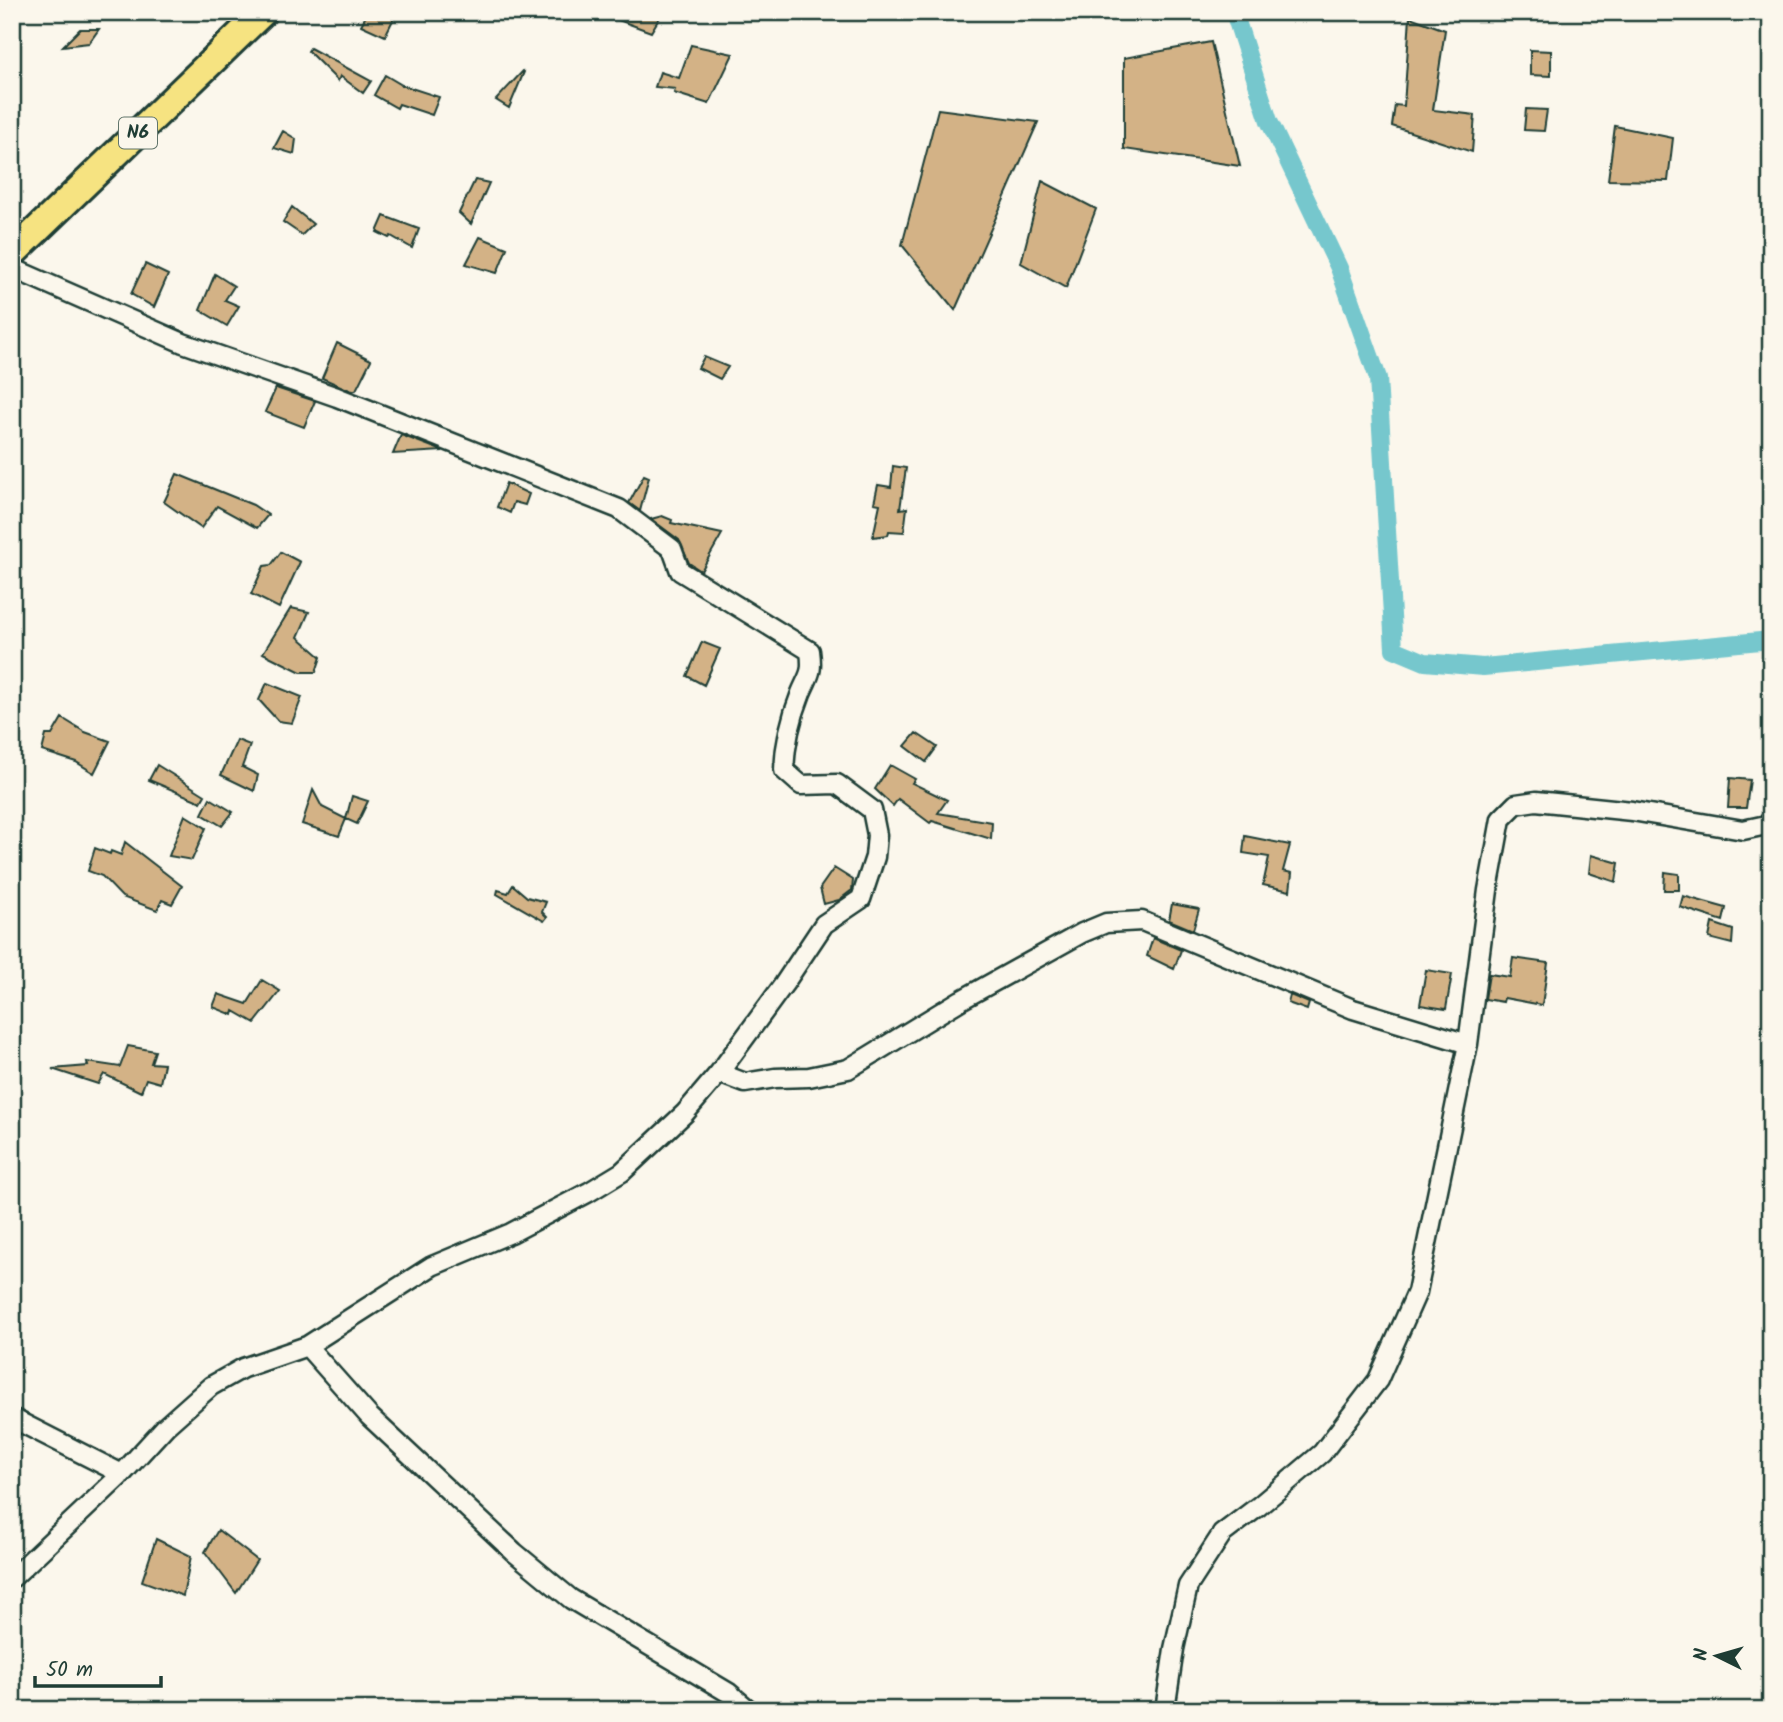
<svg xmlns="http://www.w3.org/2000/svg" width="1783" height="1722" font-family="Kalam,sans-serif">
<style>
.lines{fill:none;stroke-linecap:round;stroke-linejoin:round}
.canal{stroke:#76c7cd;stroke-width:18}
.building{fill:#d3b286;stroke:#1f3d34;stroke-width:2}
.minor-casing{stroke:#1f3d34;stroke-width:23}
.highway-casing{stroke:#1f3d34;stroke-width:32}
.minor{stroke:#fbf7ec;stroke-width:18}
.highway{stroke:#f6e381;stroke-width:26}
.labels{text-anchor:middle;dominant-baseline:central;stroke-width:5;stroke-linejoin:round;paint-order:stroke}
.shield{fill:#fbf7ec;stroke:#61756b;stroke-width:2}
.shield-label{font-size:19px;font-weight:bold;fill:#1f3d34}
</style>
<rect width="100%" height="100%" fill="#fbf7ec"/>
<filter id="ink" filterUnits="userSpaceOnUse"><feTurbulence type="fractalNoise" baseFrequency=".0143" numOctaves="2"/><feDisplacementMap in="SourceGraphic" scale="14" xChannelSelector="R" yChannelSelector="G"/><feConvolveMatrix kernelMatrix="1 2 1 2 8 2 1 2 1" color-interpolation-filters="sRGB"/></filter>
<g filter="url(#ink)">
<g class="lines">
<!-- canal -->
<path class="canal" d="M1234 12 1269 121 1339 268 1378 378 1394 649 1425 662 1483 667 1771 640"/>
</g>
<!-- building -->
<path class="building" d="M368 12H397L385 36 361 25Z
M602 12H663L651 32 602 14Z
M1410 17 1445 30 1433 110 1475 115 1472 152 1392 126 1395 105 1404 106Z
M80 29H99L89 43 63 46Z
M1211 42 1240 166 1124 149V58Z
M691 45 733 54 709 104 674 93 675 89 655 87 660 72 679 78Z
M310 48 334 61 371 81 363 93 340 76 338 81 308 51Z
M1530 50 1551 51V76L1530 75Z
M523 71 524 72 509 108 496 100Z
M385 75 402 85 439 97 432 115 399 104 397 108 374 95Z
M938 109 1038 122 955 310 902 245Z
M1526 109 1547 110 1544 131 1524 130Z
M1615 126 1673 138 1668 181 1608 180Z
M283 131 296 139 294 154 274 148Z
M475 180 489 183 471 224 459 213Z
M1042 181 1096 209 1066 288 1021 263Z
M292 207 313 224 302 235 283 222Z
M384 216 419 229 412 248 391 236 389 238 377 232Z
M480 237 507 248 497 273 466 264Z
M145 264 168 275 154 307 131 294Z
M215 274 234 286 225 300 239 306 227 326 200 310Z
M337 343 371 360 356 390 352 391 322 378Z
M704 357 728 367 720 379 698 368Z
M276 388 315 401 304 427 265 412Z
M401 435 443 451 393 454Z
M893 466 906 468 900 509 907 508 904 532 889 531 888 535 873 537 880 504 874 503 878 485 891 487Z
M177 474 253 505 268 515 257 528 217 506 201 528 164 502Z
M644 475 649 477 640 511 629 503Z
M506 483 529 494 525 505 514 502 510 513 497 507Z
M662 516 672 520 671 523 722 534 701 571 689 563 679 540 651 519Z
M281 552 300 562 279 608 251 594 264 566 271 565Z
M291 608 309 612 298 637 321 657 316 672H301L263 653Z
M702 642 720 649 704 685 687 676Z
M267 683 302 697 292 723 278 721 259 700Z
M62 718 85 732 110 741 94 773 76 762 42 751 46 735H52Z
M916 733 937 747 926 762 905 746Z
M237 740 250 745 242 767 258 775 254 791 221 775Z
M157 765 205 795 201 802 149 780Z
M890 765 915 779 912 783 947 800 938 813 992 822 991 839 932 821 930 823 898 799 893 806 875 789Z
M1730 778 1750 780 1746 808H1728Z
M313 790 322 807 346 819 339 836 302 824Z
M352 796 368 801 357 824 346 819Z
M210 798 233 812 222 826 202 814Z
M185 815 206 828 192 860 169 856Z
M1245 836 1290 845 1283 871 1292 873 1290 891 1263 885 1269 857 1243 853Z
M125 842 182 886 172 904 162 900 157 910 122 897 102 876 88 871 95 848 110 854 111 851 121 855Z
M1591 855 1619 863 1616 882 1589 873Z
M834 868 853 880 852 890 839 900 824 904 820 888Z
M1665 872 1679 874V890H1664Z
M513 885 527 897 546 902 542 912 547 917 544 921 497 894 498 890 508 893Z
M1683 896 1726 908 1723 921 1680 907Z
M1172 904 1199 909 1193 930 1169 920Z
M1712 923 1733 930 1732 944 1709 938Z
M1153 938 1181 950 1174 969 1147 956Z
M1513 958 1548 963 1542 1005 1504 998 1503 1002 1485 999 1489 974 1510 977Z
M1426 970 1452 974 1446 1009 1420 1005Z
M262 980 280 991 255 1023 234 1011 233 1015 213 1007 218 994 247 1004Z
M1290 995 1309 1003 1307 1010 1288 1003Z
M128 1046 155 1051 151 1063 164 1064 160 1083 146 1079 141 1092 104 1074 98 1084 52 1069 88 1066 87 1062 120 1067Z
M218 1530 257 1560 236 1593 205 1552Z
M156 1539 191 1556 183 1596 142 1581Z"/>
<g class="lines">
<!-- minor casing -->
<g class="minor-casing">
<path id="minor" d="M12 268 183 343 337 397 619 509 672 549 680 571 810 651C813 674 809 674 801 693 791 718 785 744 784 770L801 785 837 784 872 810 877 835 875 857 861 899 824 924 784 984 719 1073
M307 1346 369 1416 514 1552 571 1599 729 1693 749 1710
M12 1418 122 1474
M12 1578 122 1474 166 1426 211 1386 243 1368 307 1346 432 1266 511 1233 589 1192 622 1172 685 1113 719 1073 745 1083 775 1078 809 1077 848 1069 961 1000 1082 933 1106 923 1142 921 1353 1009 1468 1044
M1165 1710 1174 1649 1188 1586 1222 1534 1259 1506 1322 1453 1378 1380 1417 1292 1468 1044 1488 890 1501 819 1516 804 1536 801 1632 811 1743 830 1771 824"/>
</g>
<!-- highway casing -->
<g class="highway-casing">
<path id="highway" d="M12 254 263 12"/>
</g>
<!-- minor -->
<use href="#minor" class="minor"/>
<!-- highway -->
<use href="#highway" class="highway"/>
</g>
</g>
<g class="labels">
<!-- shield labels -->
<rect class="shield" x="119" y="117.5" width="38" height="31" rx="5"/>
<g class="shield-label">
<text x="138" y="133">N6</text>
</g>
</g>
<!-- margin -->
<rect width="1783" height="1722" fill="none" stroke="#fbf7ec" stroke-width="42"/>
<rect x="21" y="21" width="1741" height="1680" fill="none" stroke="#1f3d34" stroke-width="2.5" filter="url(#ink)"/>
<!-- north arrow -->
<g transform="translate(1717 1656) rotate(275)" stroke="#fbf7ec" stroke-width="5" paint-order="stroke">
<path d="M0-5L12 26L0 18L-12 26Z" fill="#1f3d34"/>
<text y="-10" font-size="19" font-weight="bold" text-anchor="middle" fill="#1f3d34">N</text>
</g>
<!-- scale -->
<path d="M35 1676v10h126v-10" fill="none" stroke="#1f3d34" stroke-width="3.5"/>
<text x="46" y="1676" font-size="21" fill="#1f3d34" stroke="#fbf7ec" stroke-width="5" paint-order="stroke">50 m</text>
</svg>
